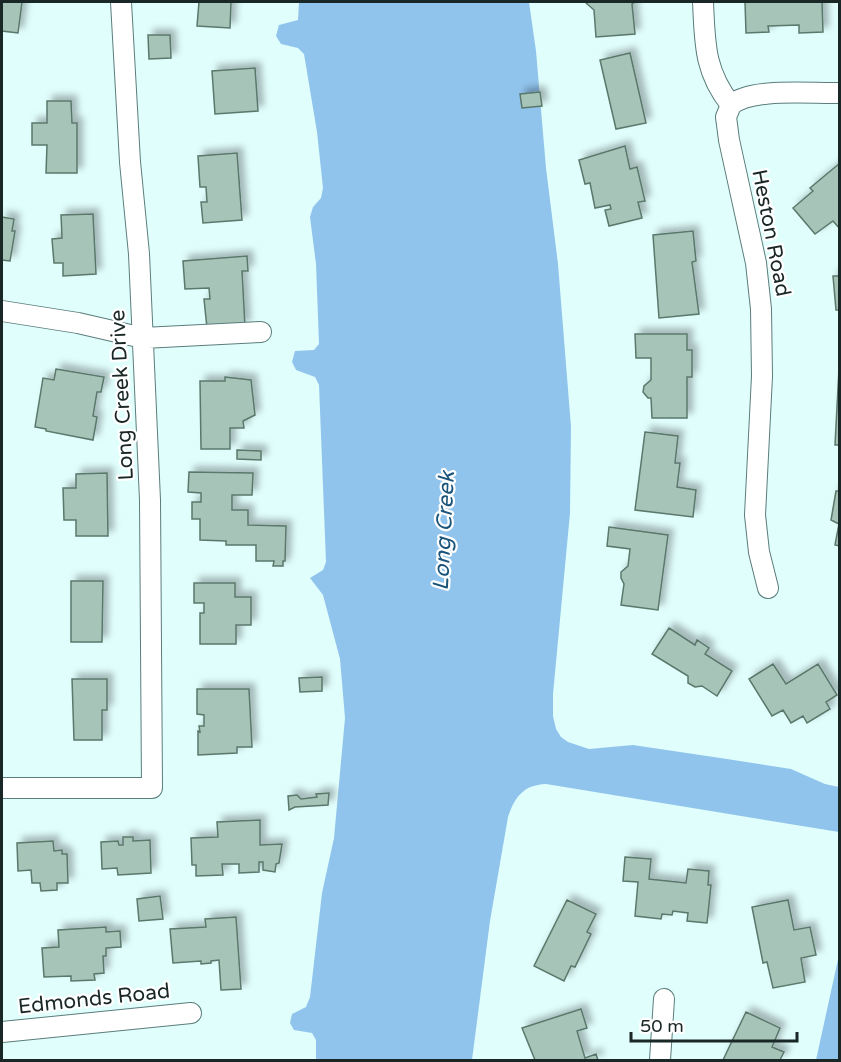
<svg xmlns="http://www.w3.org/2000/svg" width="841" height="1062" font-family="'Varela Round',sans-serif">
<style>
.water{fill:#91c4ec}
.building{fill:#a6c5b8;stroke:#5b786c;stroke-width:1.5;filter:url(#shadow)}
.lines{fill:none;stroke-linecap:round;stroke-linejoin:round}
.minor-casing{stroke:#5b7d7b;stroke-width:22}
.minor{stroke:#fff;stroke-width:20}
.labels{text-anchor:middle;dominant-baseline:central;stroke-width:4.5;stroke-linejoin:round;paint-order:stroke}
.street-label{font-size:21px;fill:#192726;stroke:#fff}
.water-label{font-size:22px;font-style:italic;fill:#1a547a;stroke:#fff}
</style>
<defs>
<filter id="shadow"><feDropShadow dx="5.5" dy="-5.5" stdDeviation="3" flood-color="#0004"/></filter>
</defs>
<rect width="100%" height="100%" fill="#e0fefc"/>
<!-- water -->
<path class="water" d="M299 2H529L536 51 546 168 558 264 571 427 570 513 553 694V716L556 729 561 737 568 742 589 749 633 745 727 759 791 769 825 784 839 787V832L546 784C523 785 515 797 508 817L490 921 472 1060H316V1040L312 1033 294 1030 290 1023 292 1014 306 1007 310 997 322 893 334 838 345 718 340 659 323 595 310 578 323 570 326 562 319 385 315 377 296 370 292 362 295 351 314 350 319 344 316 264 310 217 313 207 321 198 323 188 317 132 304 54 298 48 281 44 276 36 279 25 298 20Z
M839 955V1060H816Z"/>
<!-- building -->
<path class="building" d="M2 2H22L18 33 2 31Z
M199 2H231L230 28 197 26Z
M585 2H635L632 4 635 34 596 37 594 10Z
M745 2H822L823 32 799 33V25L768 26 769 32 746 33Z
M148 35H170L171 58 149 59Z
M630 53 646 123 616 129 600 60Z
M255 68 258 111 215 114 212 71Z
M540 92 542 106 522 108 520 94Z
M47 101H71L72 123H77V173H46L47 145H32V123H47Z
M625 146 630 169 637 167 645 201 638 202 642 218 609 226 605 210 611 209 610 205 595 208 590 183 585 184 579 160Z
M237 153 242 220 203 223 201 202H207L206 187H200L198 156Z
M840 163V229L833 221 815 234 793 208 813 191 810 188Z
M93 214 96 274 63 276V263H54L52 239 62 238 61 215Z
M2 217 14 219 12 231H15L10 261 2 260Z
M693 231 696 261 692 262 699 314 659 318 653 235Z
M247 256 248 271H242L245 326 207 328 204 299H210L209 288 185 289 183 261Z
M833 276H840V310H836Z
M635 334H687V350H692V377H687V418H652L651 398H648L643 392 644 386 651 380V358H636Z
M56 369 104 377 101 392H97L93 416 97 417 93 440 46 431V429L35 427 43 378 54 380Z
M839 369H840V445H835Z
M225 377 251 380 255 415 243 421 244 428H230V449H201L200 381H225Z
M645 432 678 436 675 463H680L677 487 696 490 693 517 635 510Z
M237 450 261 451V460L237 459Z
M189 472 253 473 252 495H232V510H248V525L286 526 285 561H283V566H273L274 561H256V545H226V541L200 540V519H192V502H201V493L188 492Z
M107 473 108 536H76V520H64L63 488H76V474Z
M836 491H840V546L835 545 839 524 831 520Z
M609 527 668 535 658 610 621 605 624 584 621 578V572L628 566 630 549 607 546Z
M71 581H103L102 642H71Z
M194 583H235V597H251V625H236V644H200V613H204V603H194Z
M669 628 695 645 697 640 709 648 705 654 732 671 717 696 702 686 695 687 688 683V676L652 654Z
M773 664 786 684 818 664 837 695 826 702 830 709 807 723 803 716 791 723 783 710 772 716 749 679Z
M322 677V691L300 692 299 678Z
M72 679H107V710H102V740H74Z
M197 689H249L252 747H237V753L198 755V731L200 732 199 726H204V715L197 714Z
M329 793 328 805 295 807 289 810 288 796 297 795 301 799 317 797 316 794Z
M260 820V845L282 844 279 863 276 864 275 872 263 870V862H259V872L239 873V864H222L223 875 196 876V865H192L191 838 218 837 217 822Z
M123 837H133V841L150 840 151 873 118 875 117 868 102 869 101 842 118 841 119 845H123Z
M53 841 54 851 62 850V854H67L68 883H57V890L41 891 40 883H32L31 870 18 871 17 843Z
M625 857 651 859 649 879 686 883 688 869 709 871 708 885H711L707 923 687 921 688 913 673 911 672 915 662 914 661 919 635 916 638 882 623 881Z
M160 896 163 919 139 921 137 899Z
M567 900 596 914 587 932 591 934 575 967 571 966 564 981 534 966Z
M788 900 794 930 810 927 816 955 801 958 805 982 773 988 767 962 763 963 752 907Z
M236 917 241 989 221 990 219 960 211 961V963L201 964V961L173 963 170 929 206 927 205 919Z
M106 927V932L120 931 121 947 106 948V956H103L104 973 94 974 95 980 71 981V976L44 977 42 948 59 947 58 930Z
M581 1009 587 1028 577 1031 585 1058 596 1054 598 1060H535L522 1028Z
M746 1012 780 1028 772 1047 784 1052 780 1060H723Z"/>
<g class="lines">
<!-- minor casing -->
<g class="minor-casing">
<path id="minor" d="M703 2C705 43 704 71 731 105L726 117 729 140 756 263 761 309 762 376 755 515 759 552 768 588
M731 105C752 87 812 94 840 93
M2 311 78 323 143 338 261 332
M2 788H152L150 500 139 254 130 162 121 2
M2 1032 191 1013
M660 1060 664 999"/>
</g>
<!-- minor -->
<use href="#minor" class="minor"/>
</g>
<g class="labels">
<!-- street labels -->
<g class="street-label">
<text transform="translate(771 233) rotate(79)">Heston Road</text>
<text transform="translate(122 395) rotate(-93)">Long Creek Drive</text>
<text transform="translate(94 999) rotate(-6)">Edmonds Road</text>
</g>
<!-- water labels -->
<g class="water-label">
<text transform="translate(444 531) rotate(-87)">Long Creek</text>
</g>
</g>
<!-- border -->
<rect width="841" height="1062" fill="none" stroke="#192726" stroke-width="6"/>
<!-- scale -->
<path d="M631 1032v9h166v-9" fill="none" stroke="#192726" stroke-width="3"/>
<text x="640" y="1032" font-size="18" fill="#192726" stroke="#ffffff" stroke-width="4.5" paint-order="stroke">50 m</text>
</svg>
